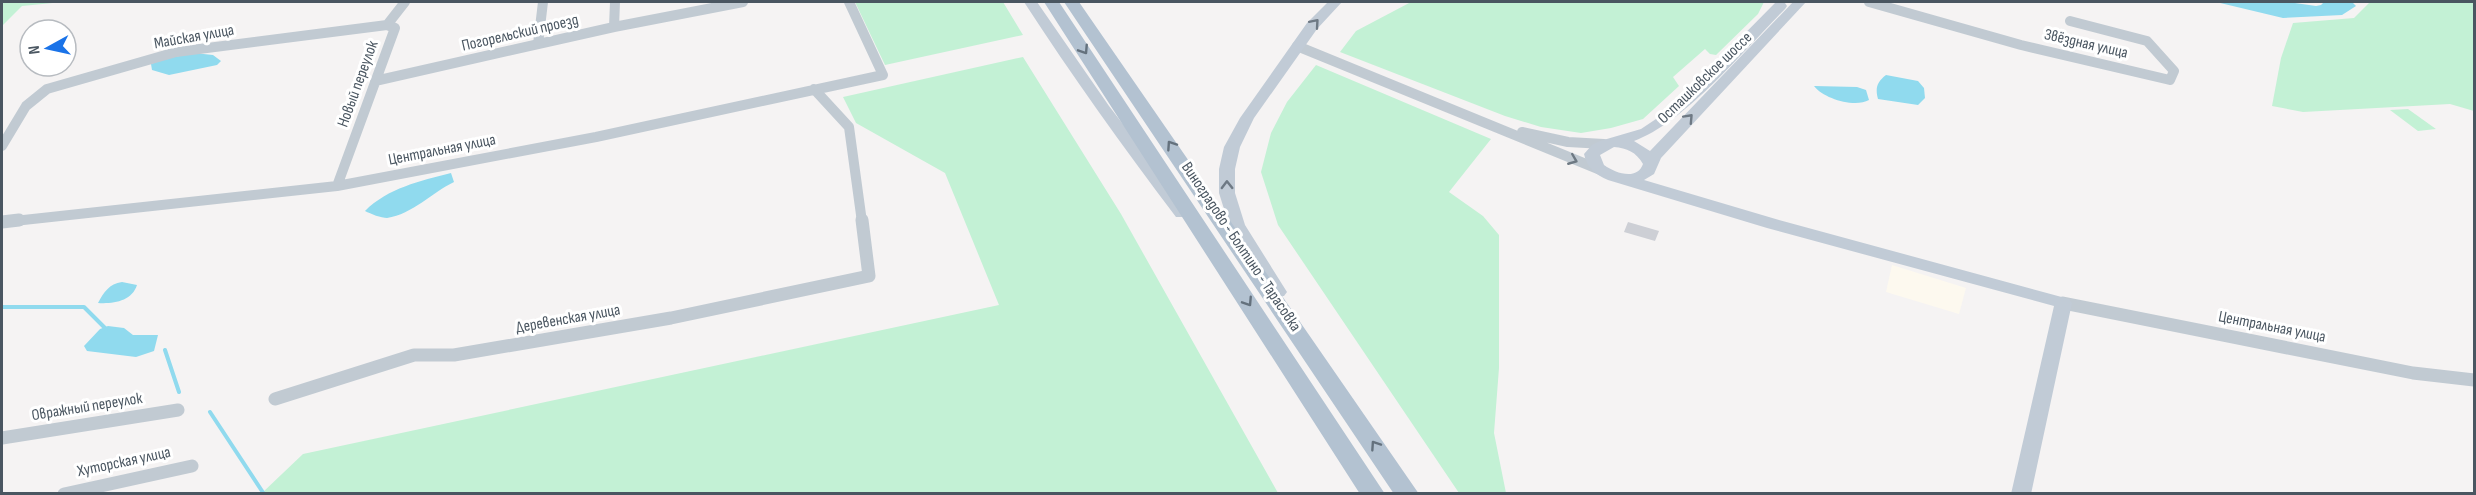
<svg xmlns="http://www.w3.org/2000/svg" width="2476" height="495" font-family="'Sofia Sans Condensed',sans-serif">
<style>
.commercial{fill:#fdf9ef}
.green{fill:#c3f1d5}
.water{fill:#90daee}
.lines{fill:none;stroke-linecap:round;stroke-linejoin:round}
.stream{stroke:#90daee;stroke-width:4}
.building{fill:#cdcfd5}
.street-far1{stroke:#c1cad2;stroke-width:10}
.street{stroke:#c1cad2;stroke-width:13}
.secondary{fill:#c1cbd6;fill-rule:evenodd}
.primary{fill:#b3c2d1;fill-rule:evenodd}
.oneway{stroke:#6e7984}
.oneway2{stroke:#64717d}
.oneway3{stroke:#6e7983}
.labels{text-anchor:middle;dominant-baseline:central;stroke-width:6;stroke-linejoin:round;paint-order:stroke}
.street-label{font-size:16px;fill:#4a5661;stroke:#fff}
</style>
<rect width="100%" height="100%" fill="#f5f3f3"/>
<!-- commercial -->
<path class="commercial" d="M1892 265 1966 288 1959 314 1886 292Z"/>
<!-- green -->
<path class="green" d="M2 2H63L22 6 2 26Z
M855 2H1003L1023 35 885 65Z
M1411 2H1764L1758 14 1716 55 1710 54 1705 49 1673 77 1679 86 1643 119 1611 128 1581 133 1541 127 1505 116 1340 52 1356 31Z
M2370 2H2474V111L2450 104 2303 112 2272 106 2281 58 2293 23 2354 18Z
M1023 57 1121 214 1278 493H262L303 454 999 305 945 173 856 123 843 97Z
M1316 65 1491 139 1449 192 1483 216 1499 235V368L1494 433 1506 493H1459L1278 225 1261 172 1271 133 1287 102Z
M2408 109 2436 129 2418 131 2390 110Z"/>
<!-- water -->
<path class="water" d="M2216 2H2288L2316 6 2321 5 2324 2H2352L2356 6 2342 15 2283 18Z
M194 53 213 55 221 61 217 65 169 75 152 70 151 64 164 59Z
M1886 75 1918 81 1924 88 1925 98 1918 105 1878 99C1875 88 1877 82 1886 75Z
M1814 86 1857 87 1866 90 1869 100C1855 108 1824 99 1814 86Z
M451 173 454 182C431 193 413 214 387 218 381 218 371 214 365 211 388 188 420 181 451 173Z
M122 282 137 285C132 301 114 304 98 303 104 292 109 284 122 282Z
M108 326 124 328 133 335H158L154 351 136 357 87 351 84 346 100 329Z"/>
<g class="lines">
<!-- stream -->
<path class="stream" d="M2 307H84L106 329
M165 350 179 392
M210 412 264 494"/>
</g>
<!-- building -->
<path class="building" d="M1628 222 1659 231 1655 241 1624 232Z"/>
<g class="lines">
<!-- street-far1 -->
<path class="street-far1" d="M1869 2 2021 45 2170 80 2174 71 2147 41 2070 21
M614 27 615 2
M538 44 543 2
M1297 46 1603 171
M375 81 614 27 743 2
M814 89 849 127 862 222
M1522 132 1568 142 1604 144
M2 146 26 106 47 89 176 52 387 25
M337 186 395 28 387 25 405 2
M5 222 337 186 596 137 883 75 849 2"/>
<!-- street -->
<path class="street" d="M2 222 19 220
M2063 303 2413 373 2474 380
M275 399 414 355H454L671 318 869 276 862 220
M2 438 178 410
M64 494 192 466"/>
<!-- secondary -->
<path class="secondary" d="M1024 2H1037L1109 106 1188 209 1190 213 1188 217H1176C1123 147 1072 76 1024 2Z
M1328 2H1342L1317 29 1254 118 1240 147 1235 169V193L1245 225 1287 292 1284 296H1272L1229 225 1219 193V169L1224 147 1240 118 1307 23Z
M1780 2 1785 3 1787 6 1785 9C1745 49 1685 123 1634 141L1650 151 1793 2H1806L1661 158 1654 174 1644 180 1779 220 2069 299 2072 303 2031 494H2011L2054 306 1767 228 1608 180C1596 175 1587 168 1584 154L1592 145 1600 141 1641 129 1656 119 1690 89 1775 3ZM1614 147C1627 148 1636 152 1643 164 1637 181 1615 173 1604 165L1600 155Z"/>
<!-- primary -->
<path class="primary" d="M1044 2H1059L1385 494H1360Z
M1064 2H1079L1419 494H1394Z"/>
</g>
<!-- one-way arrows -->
<defs><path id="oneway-chevron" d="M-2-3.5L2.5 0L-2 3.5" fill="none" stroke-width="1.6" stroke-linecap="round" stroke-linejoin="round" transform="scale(1.5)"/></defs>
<g class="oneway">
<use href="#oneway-chevron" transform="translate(1315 23) rotate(-49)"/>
<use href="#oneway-chevron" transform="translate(1689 118) rotate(-47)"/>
<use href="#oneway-chevron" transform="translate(1227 185) rotate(-91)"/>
</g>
<g class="oneway2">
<use href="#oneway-chevron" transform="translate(1084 50) rotate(57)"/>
<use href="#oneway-chevron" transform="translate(1171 145) rotate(-124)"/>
<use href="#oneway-chevron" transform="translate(1248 302) rotate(57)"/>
<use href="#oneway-chevron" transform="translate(1375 445) rotate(-124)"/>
</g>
<use class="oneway3" href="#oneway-chevron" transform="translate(1573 160) rotate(22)"/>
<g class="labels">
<!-- street labels -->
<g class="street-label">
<text transform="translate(520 33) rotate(-13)">Погорельский проезд</text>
<text transform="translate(194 37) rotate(-10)">Майская улица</text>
<text transform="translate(2086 44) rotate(13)">Звёздная улица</text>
<text transform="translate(1705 78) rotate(-44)">Осташковское шоссе</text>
<text transform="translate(358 84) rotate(-70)">Новый переулок</text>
<text transform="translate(442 150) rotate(-11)">Центральная улица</text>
<text transform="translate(1241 247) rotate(56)">Виноградово - Болтино - Тарасовка</text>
<text transform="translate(568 319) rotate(-10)">Деревенская улица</text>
<text transform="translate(2272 327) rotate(11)">Центральная улица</text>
<text transform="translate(87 407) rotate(-9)">Овражный переулок</text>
<text transform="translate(124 462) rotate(-12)">Хуторская улица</text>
</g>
</g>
<!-- border -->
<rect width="2476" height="495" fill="none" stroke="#4a5661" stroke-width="6"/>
<!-- north arrow -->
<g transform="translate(48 48) rotate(262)"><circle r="28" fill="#ffffff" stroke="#b7bbc0" stroke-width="1.5"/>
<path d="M0-4.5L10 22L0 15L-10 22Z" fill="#1a73e8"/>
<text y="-9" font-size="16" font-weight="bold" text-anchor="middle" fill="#4a5661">N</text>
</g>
</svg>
